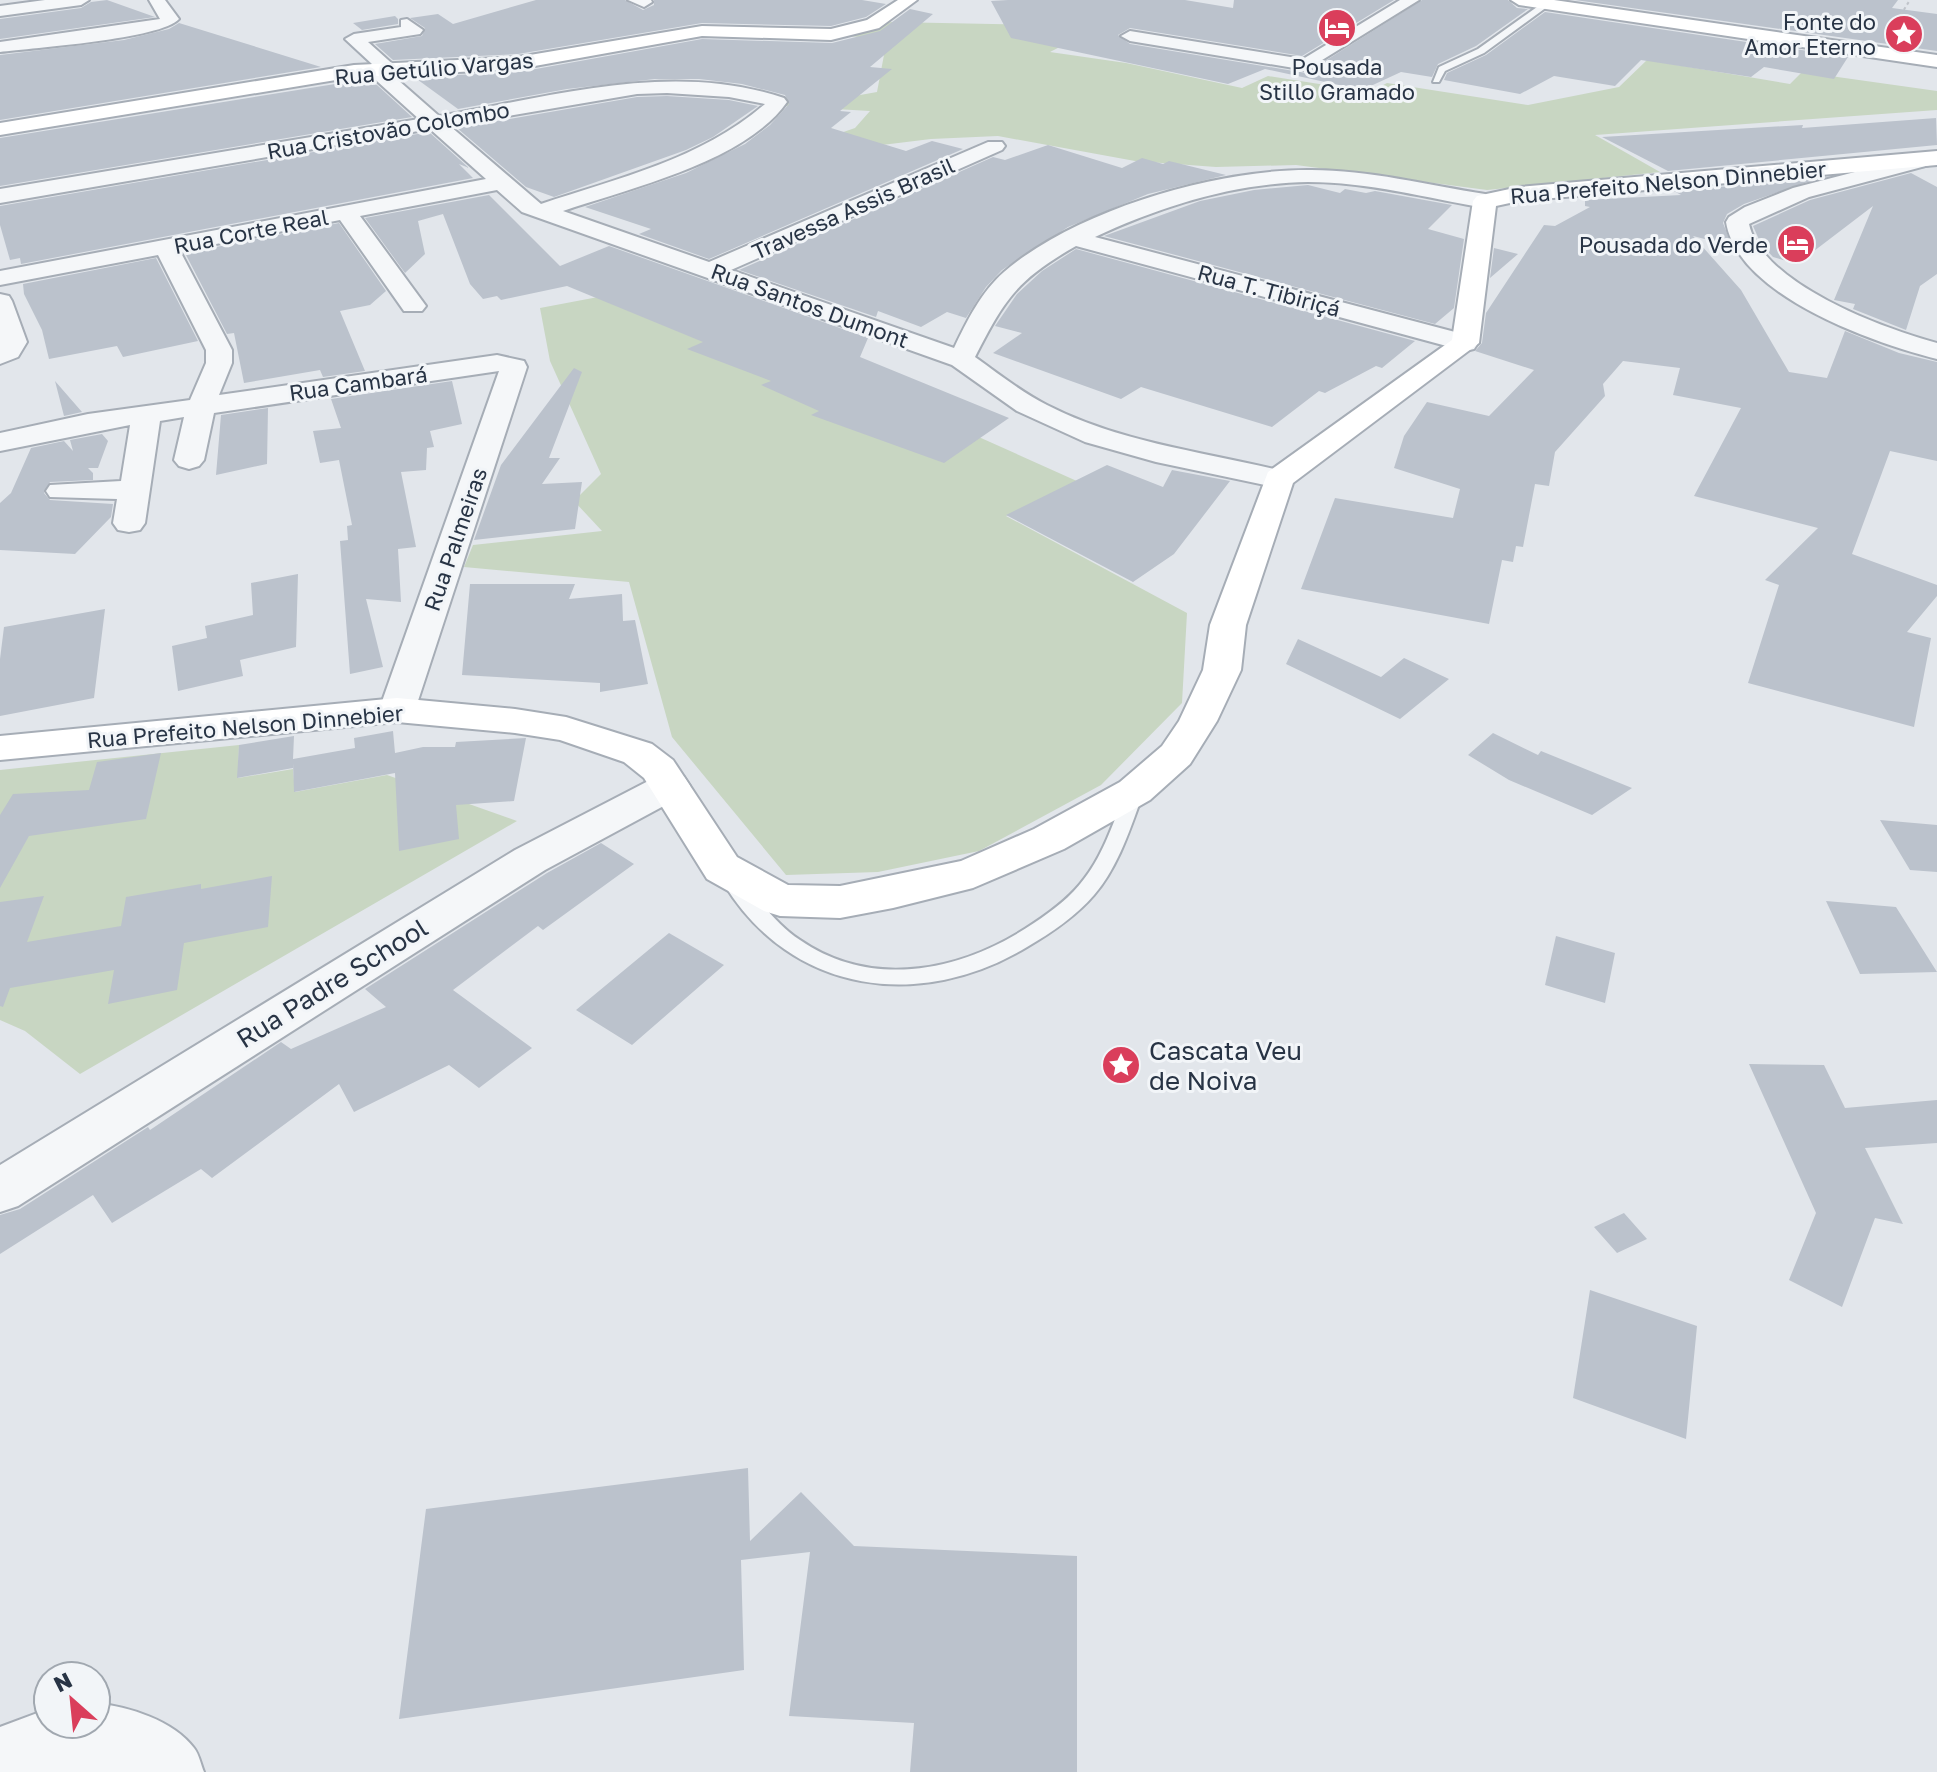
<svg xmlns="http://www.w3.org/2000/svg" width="1937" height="1772" font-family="'Golos Text',sans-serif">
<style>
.green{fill:#c8d6c2}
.building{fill:#bbc2cc}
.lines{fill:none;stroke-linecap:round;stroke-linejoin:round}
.lane-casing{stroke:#a6adb6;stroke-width:4}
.street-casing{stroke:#a6adb6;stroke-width:4}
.secondary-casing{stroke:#a6adb6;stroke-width:4}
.path{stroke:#c0c4ca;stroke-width:2;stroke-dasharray:3 3;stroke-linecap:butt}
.lane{fill:#f5f7f9;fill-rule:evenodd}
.street{fill:#f5f7f9;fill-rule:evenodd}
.secondary{fill:#fff;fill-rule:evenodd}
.labels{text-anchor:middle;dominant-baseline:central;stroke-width:6;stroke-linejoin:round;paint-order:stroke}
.far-poi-label{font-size:22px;fill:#283445;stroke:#f2f5f8;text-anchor:end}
.far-street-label{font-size:22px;fill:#283445;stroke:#f2f5f8}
.street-label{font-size:26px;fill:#283445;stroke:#f2f5f8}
.poi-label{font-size:26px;fill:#283445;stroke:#f2f5f8;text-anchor:start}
</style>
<rect width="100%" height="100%" fill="#e2e6eb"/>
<!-- green -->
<path class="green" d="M891 22 1048 25 1077 38 1050 52 1126 63 1242 88 1268 76 1370 92 1387 83 1528 105 1619 87 1647 60 1790 84 1802 72 1937 91V110L1595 135 1660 172 1487 190 1296 165 1216 167 1135 161 998 136 931 139 849 149 797 148 855 128 870 111 783 106 778 97H849L877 92 887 39 846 36Z
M614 294 648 304 981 438 1079 482 1006 516 1187 613 1182 703 1101 785 979 851 878 872 786 875 672 737 629 582 464 567 473 545 602 531 574 501 601 474 550 361 540 308Z
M239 745 238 778 293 769 295 792 387 775 517 821 80 1074 25 1031 0 1020V770Z"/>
<!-- building -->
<path class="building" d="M107 0 155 17 0 39V19L81 8 91 2Z
M536 0H625L643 10 654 5V0H862L886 4 866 17 831 26 702 23 518 54 393 60 375 44 422 36 425 28 410 18 438 14 453 24Z
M1008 0H1185L1233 8 1234 0H1394L1302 56 1130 28 1118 35 1130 44 1306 73 1422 0H1508L1517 8 1528 9 1476 46 1438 64 1432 77 1401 72 1362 90 1265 69 1228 84 1011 38 991 1Z
M1575 0H1898L1892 8 1937 14V51Z
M910 9 933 14 870 67 892 69 840 111 851 112 831 128 906 151 932 141 963 149 709 259 639 234 651 229 585 207 686 173 745 144 770 125 789 104 785 95 742 84 699 79H655L567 89 458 109 414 77 519 72 702 39 832 43 880 31Z
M1545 12 1848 57 1834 79 1764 67 1751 77 1641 60 1615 86 1554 76 1520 94 1444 80 1447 73 1486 55Z
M395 16 398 19V24L362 30 353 23Z
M179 23 321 67 0 120V55L124 40 169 29Z
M360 80 377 85 412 117 0 186V138Z
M667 96 729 100 758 106 713 137 686 150 554 197 526 187 457 128 637 97Z
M1936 118 1937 145 1668 171 1602 137 1803 125 1802 128Z
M429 132 469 168 459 164 473 178 21 264 20 258 10 260 0 225V206Z
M1048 145 1122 168 1142 158 1163 164 1169 161 1226 175 1148 194 1068 227 1002 270 986 287 966 318 947 312 921 327 878 311 876 317 739 270 993 157 1005 160Z
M1911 173 1937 187V274L1920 286 1906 330 1853 309 1855 304 1834 300 1873 206 1797 264 1773 257 1761 244 1753 226 1810 200Z
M1819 178 1744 204 1727 214 1723 223 1732 246 1693 236 1741 290 1789 372 1827 378 1845 331 1899 353 1937 362V461L1890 451 1852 554 1937 585V596L1907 632 1931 638 1914 727 1748 683 1779 585 1765 580 1818 528 1694 496 1741 408 1673 395 1680 368 1623 361 1603 384 1605 396 1555 452 1549 486 1535 484 1523 547 1516 546 1513 562 1502 560 1489 624 1301 589 1335 498 1453 518 1460 489 1394 468 1404 436 1427 402 1489 416 1534 370 1475 351 1482 343 1486 313 1544 225 1555 226 1590 207 1585 206V200L1681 195 1674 191Z
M1308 185 1340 193 1345 189 1366 193 1375 191 1452 205 1428 229 1464 239 1454 308 1435 324 1104 236 1200 201 1254 190Z
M489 195 560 266 609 246 868 338 860 357 1009 418 944 463 811 415 819 411 761 385 771 381 687 349 703 342 567 286 501 300 497 296 483 299 470 284 443 214 418 221 425 254 405 273 365 218Z
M339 223 386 291 370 305 340 311 365 371 323 377 320 370 244 383 234 333 227 334 185 253Z
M1494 248 1518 254 1490 278Z
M1076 249 1415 341 1382 368 1376 366 1325 393 1319 391 1272 427 1141 387 1121 399 993 353 1022 333 995 326 1017 294 1042 271Z
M156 258 198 341 123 357 117 346 49 359 42 330 24 294 23 284Z
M574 368 582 372 549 458H560L542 484 582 482 575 529 474 540 501 465Z
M55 381 82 412 64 416Z
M452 381 462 424 430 431 434 447 427 448 426 470 401 472 416 547 398 549 401 602 366 599 383 667 350 674 340 541 348 540 347 526 352 525 339 460 320 463 313 431 341 428 331 399Z
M268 408 267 464 216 475 221 415Z
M102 434 108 441 98 468H88L93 473V480L50 482 44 493 50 500 113 504 111 517 75 554 0 550V503L11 493 31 448 64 441 73 451 70 440Z
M1107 465 1163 487 1172 470 1230 481 1174 554 1133 582 1006 515Z
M298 574 296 647 240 660 243 676 178 691 172 646 207 638 205 626 253 615 251 583Z
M470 584H575L569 599 622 594 623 621 635 620 648 684 600 692V683L462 675Z
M105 609 94 698 0 716V659L4 627Z
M1298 639 1381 677 1404 658 1449 679 1400 719 1286 664Z
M393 731 395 753 423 747H455L456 742 526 738 514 801 456 805 459 839 399 851 395 773 294 792 293 763V768L237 778 239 745 294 736 293 759 355 748 354 738Z
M1493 733 1538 755 1541 751 1632 788 1592 815 1509 780 1468 755Z
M161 753 146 819 29 836 0 888V815L13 794 89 790 97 762Z
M1880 820 1937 825V872L1910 870Z
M601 843 634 864 543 930 538 926 453 990 532 1048 479 1088 449 1065 354 1112 339 1084 212 1178 201 1169 112 1223 93 1195 0 1254V1215L20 1209 148 1127 150 1130 281 1042 291 1049 386 1007 365 989 547 873Z
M272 876 268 927 184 943 177 990 108 1004 114 970 10 988 3 1007 0 1006V902L44 896 27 942 121 926 126 897 201 884V889Z
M1826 901 1896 907 1937 972 1860 974Z
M669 933 724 965 632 1045 576 1010Z
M1556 936 1615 953 1605 1003 1545 985Z
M1749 1064 1824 1065 1845 1108 1937 1100V1143L1865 1148 1903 1224 1875 1218 1842 1307 1789 1280 1816 1213Z
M1624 1213 1647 1239 1617 1253 1594 1227Z
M1590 1290 1697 1326 1686 1439 1573 1398Z
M748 1468 750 1541 801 1492 854 1546 1077 1556V1772H910L914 1723 789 1716 810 1552 741 1560 744 1670 399 1719 426 1509Z"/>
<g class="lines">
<!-- lane casing -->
<g class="lane-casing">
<path id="lane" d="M1544 2 1551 4 1484 53 1445 71 1439 82H1433L1439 67 1478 49Z
M1135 785 1144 791C1131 826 1119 866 1094 895 1076 916 1051 933 1027 947 921 1011 792 995 724 884L727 879H741C759 900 777 925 800 940 874 991 965 970 1034 923 1052 911 1071 897 1084 879 1104 854 1114 820 1126 791Z"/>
</g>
<!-- street casing -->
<g class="street-casing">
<path id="street" d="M45 0H89L81 5 0 16V6Z
M149 0H165L179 19C162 39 32 48 0 52V42L160 19Z
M628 0H651L652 2 644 7Z
M1400 0H1419L1306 70 1130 41 1121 36 1130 31 1303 59Z
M407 19 423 30 420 34 368 42 397 68 390 73 439 116C550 97 672 60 784 98L787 102C745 162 630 188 563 211L709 262 988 142H1002L1005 146 1002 150 731 270 954 348C967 321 981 292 1004 272 1076 210 1216 169 1311 170 1369 170 1427 185 1485 194L1496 201 1485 208C1427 198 1368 182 1308 182 1235 183 1161 206 1095 237L1474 337 1478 343 1474 349 1465 351 1076 246C1018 279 1005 298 975 357 999 374 1021 392 1047 405 1123 444 1208 452 1290 473L1294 479 1290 485 1279 488 1156 462 1085 442 1017 411 952 365 522 212 497 190 360 216 426 306 422 311H404L340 220 180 251 232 350V363L219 395 497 355 524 361 527 367 415 710 410 718 397 721 384 718 379 710 499 371 214 413 204 460 199 466 189 469 179 466 174 460 184 417 160 421 145 523 140 530 129 532 118 530 113 523 117 499 50 497 46 491 50 485 121 481 130 425 0 451V433L88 414 190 400 206 363V350L158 255 0 285V271L486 179 430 129 0 203V189L419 119 368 73 365 69 372 64 345 39 354 34 401 27V20ZM667 93 729 97 765 104C702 159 619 178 541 204L450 126 637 94Z
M1932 152 1937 153V163L1809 197 1749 224C1762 284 1884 329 1937 343V359C1874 343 1738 296 1726 222L1729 217 1745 207 1793 188Z
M0 294 9 296 12 301 27 342 18 357 0 364Z
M670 773 684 777 690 786 684 795 545 870 18 1206 0 1212V1165L515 850 656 777Z
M96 1703C129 1707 173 1720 194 1748 199 1754 201 1765 204 1772H0V1727L48 1709V1724H96Z"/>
</g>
<!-- secondary casing -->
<g class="secondary-casing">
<path id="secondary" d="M898 0H917L879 28 831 40 702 36 518 69 354 77 0 135V123L354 65 518 57 702 26 831 29 867 20Z
M1511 0H1554L1937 55V67L1519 5Z
M1937 151V165L1519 201 1496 206 1479 343 1293 483 1246 625 1241 670 1217 721 1190 764 1150 800 1064 849 973 888 893 908 840 918 780 916 764 911 707 879 644 778 624 762 560 740 515 733 397 722 0 760V736L397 698 515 709 566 717 652 744 673 760 737 857 788 885 840 886 961 861 1034 829 1120 782 1162 746 1179 721 1203 670 1210 625 1268 472 1452 340 1473 201 1477 196 1519 187Z"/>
</g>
<!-- path -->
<path class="path" d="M1891 30 1910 0"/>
<!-- lane -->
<use href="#lane" class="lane"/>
<!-- street -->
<use href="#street" class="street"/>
<!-- secondary -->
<use href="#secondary" class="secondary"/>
</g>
<!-- icons -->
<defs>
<g id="hotel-disc" transform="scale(2)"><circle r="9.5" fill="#da3e5b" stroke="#f2f5f8"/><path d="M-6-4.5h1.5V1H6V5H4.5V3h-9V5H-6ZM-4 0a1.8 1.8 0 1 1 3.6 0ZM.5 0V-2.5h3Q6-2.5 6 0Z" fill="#fff"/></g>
<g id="sight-disc" transform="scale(2)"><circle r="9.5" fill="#da3e5b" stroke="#f2f5f8"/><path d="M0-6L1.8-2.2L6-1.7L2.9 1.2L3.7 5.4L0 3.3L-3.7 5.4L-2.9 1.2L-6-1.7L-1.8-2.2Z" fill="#fff"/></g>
</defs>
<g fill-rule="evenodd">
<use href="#hotel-disc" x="1337" y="28"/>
<use href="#sight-disc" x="1904" y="34"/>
<use href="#hotel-disc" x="1796" y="244"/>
<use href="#sight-disc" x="1121" y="1065"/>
</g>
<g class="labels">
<!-- far-poi labels -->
<g class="far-poi-label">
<text x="1876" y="21">Fonte do<tspan x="1876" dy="25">Amor Eterno</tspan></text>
<text x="1337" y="66" text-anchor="middle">Pousada<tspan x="1337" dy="25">Stillo Gramado</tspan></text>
<text x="1768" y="244">Pousada do Verde</text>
</g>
<!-- far-street labels -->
<g class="far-street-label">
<text transform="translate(434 68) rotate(-5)">Rua Getúlio Vargas</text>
<text transform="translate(388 130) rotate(-10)">Rua Cristovão Colombo</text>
<text transform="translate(1668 182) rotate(-5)">Rua Prefeito Nelson Dinnebier</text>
<text transform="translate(853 208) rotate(-24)">Travessa Assis Brasil</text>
<text transform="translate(251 231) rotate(-11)">Rua Corte Real</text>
<text transform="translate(1269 290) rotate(15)">Rua T. Tibiriçá</text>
<text transform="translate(810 305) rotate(20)">Rua Santos Dumont</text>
<text transform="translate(358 383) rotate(-8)">Rua Cambará</text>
<text transform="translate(455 539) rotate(-71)">Rua Palmeiras</text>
<text transform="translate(245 726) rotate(-5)">Rua Prefeito Nelson Dinnebier</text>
</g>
<!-- street labels -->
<g class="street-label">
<text transform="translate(332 983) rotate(-32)">Rua Padre School</text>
</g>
<!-- poi labels -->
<g class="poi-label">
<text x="1149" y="1050">Cascata Veu<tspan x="1149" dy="30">de Noiva</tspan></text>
</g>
</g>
<!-- north arrow -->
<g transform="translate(72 1700) rotate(333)"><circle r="38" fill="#f2f5f8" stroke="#a1a8b0" stroke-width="2"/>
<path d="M0-6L14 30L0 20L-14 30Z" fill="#da3e5b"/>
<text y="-12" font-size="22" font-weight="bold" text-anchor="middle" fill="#283445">N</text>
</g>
</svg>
